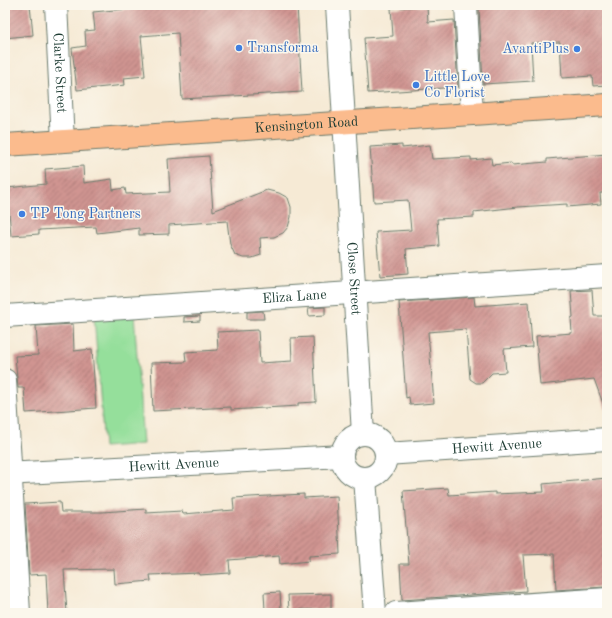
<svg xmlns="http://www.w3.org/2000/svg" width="612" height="618" font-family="'Old Standard TT',serif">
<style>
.park{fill:#95df9b;stroke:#5a8e68}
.building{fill:url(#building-hatch)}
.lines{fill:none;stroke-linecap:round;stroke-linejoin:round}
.minor-casing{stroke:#6a7a6c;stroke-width:24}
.major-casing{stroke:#6a7a6c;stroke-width:24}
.minor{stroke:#fff;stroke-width:22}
.major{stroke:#fbbb8d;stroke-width:22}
.shop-dot{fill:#3f7fe0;stroke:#fbf7ec;stroke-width:1.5}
.labels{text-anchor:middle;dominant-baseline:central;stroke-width:3;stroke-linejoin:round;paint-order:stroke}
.shop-label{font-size:14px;fill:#366cbe;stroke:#fbf7ec;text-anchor:start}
.street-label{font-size:14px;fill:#1f3d34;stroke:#fbf7ec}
</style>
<defs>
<pattern id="building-hatch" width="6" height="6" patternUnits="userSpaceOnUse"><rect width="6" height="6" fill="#d09491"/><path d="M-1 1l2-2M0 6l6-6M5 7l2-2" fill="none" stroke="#a87a77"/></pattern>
</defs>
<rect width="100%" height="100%" fill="#fbf7ec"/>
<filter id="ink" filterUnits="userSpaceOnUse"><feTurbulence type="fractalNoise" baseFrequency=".025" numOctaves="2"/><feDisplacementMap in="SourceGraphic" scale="8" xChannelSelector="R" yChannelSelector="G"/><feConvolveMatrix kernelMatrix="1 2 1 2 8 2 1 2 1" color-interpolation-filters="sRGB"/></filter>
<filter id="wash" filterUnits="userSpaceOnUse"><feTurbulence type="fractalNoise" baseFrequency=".012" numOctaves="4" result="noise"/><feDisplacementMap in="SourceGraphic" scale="16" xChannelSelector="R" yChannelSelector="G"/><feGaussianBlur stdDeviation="0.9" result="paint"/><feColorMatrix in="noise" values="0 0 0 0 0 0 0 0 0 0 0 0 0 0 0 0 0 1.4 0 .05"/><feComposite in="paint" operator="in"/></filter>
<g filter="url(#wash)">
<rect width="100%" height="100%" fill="#f6ead5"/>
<!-- park -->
<path class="park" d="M134 313 143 444 104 447 94 315Z"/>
<g id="blocks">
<!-- building -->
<path class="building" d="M5 5H30L33 35 5 38Z
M170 5H297L302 92 182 99 178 33 141 36 145 76 124 78 125 85 77 90 72 48 86 46 85 31 95 30 93 12Z
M487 5H607V85L593 86 592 76 562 78 560 42 531 43 533 81 483 84 479 8H487Z
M427 6 428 22 454 20 458 87 368 93 364 38 393 36 391 8Z
M402 145V148L430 145 432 159 471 157V160L491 158 492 165 511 163 512 165 547 162V159L607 154V193H600L601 204 567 207V204L518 207 474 212V217L437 219 439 246 406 249 408 274 380 276 376 232 411 230 408 200 374 202 370 147Z
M209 156 213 211 267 190 279 193 288 198 291 207V217L288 227 283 233 274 237 260 238 261 255 252 258H243L235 255 230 244 227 221 169 225V234L139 235V228L97 233 96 227 39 230V234L11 236 7 188 46 184 45 169 83 166 84 183 112 179 113 190 125 188 126 194 170 192 168 159Z
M592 290 594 316H607V409H605L594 379 540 385 536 336 572 333 571 318 573 317 571 291Z
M474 297 475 306 529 302 532 347 504 349 506 372 492 373 482 383H476L470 379 466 329 428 332 434 403 410 405 409 397 406 398 399 302Z
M325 307V315L309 316 308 308Z
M263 311 264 319H247V312Z
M200 316V321L184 322V317Z
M73 324 74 351 92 349 96 408 26 413 24 388H18L15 356 38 355 36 326Z
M258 330 260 363 292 361 291 338 313 337 316 402 298 403V406L231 410V407L153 411 151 363 186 362 185 352 218 350 217 332Z
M607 478V547L604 548 606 587 556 590 554 554 523 555 526 591 402 600 400 564H409L403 491 448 488 449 495 495 492V494L544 492 543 484Z
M304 494V498L337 496 340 554 309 556V561L280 564 279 556 229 560 230 573 199 575V573L150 575 151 581 115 584 114 569 64 570 67 613H48L46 574 29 575 25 504 60 502 61 512H102L146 509V513L182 511 183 514 234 510 233 498Z
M280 592 281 609 265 610 264 593Z
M331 594V609L289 610 288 595Z"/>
</g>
</g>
<g filter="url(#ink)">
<use href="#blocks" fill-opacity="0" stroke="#6a7a6c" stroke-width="1"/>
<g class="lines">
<!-- minor casing -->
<g class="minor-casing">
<g id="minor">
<path id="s1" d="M56 5 63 141"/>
<path id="s2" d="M337 5 363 434"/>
<path d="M466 5 472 114"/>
<path id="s3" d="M5 316 607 276"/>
<path d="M5 380 19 613"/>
<circle cx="364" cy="456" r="22"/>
<path id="s4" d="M386 454 607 439"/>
<path id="s5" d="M5 474 342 456"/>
<path d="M365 478 375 613"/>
<path d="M396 613 607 599"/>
</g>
</g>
<!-- major casing -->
<g class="major-casing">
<g id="major">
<path id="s6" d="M5 145 607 105"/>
</g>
</g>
<!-- minor -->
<use href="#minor" class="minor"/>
<!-- major -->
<use href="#major" class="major"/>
</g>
</g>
<!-- markers -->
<g class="shop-dot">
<circle cx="239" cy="48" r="4"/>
<circle cx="577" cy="49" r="4"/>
<circle cx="416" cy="85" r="4"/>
<circle cx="22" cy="214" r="4"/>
</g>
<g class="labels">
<!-- shop labels -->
<g class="shop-label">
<text x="247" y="48">Transforma</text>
<text x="569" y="49" text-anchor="end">AvantiPlus</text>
<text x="424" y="77">Little Love<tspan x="424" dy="16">Co Florist</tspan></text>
<text x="30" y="214">TP Tong Partners</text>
</g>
<!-- street labels -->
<g class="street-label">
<text stroke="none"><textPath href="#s1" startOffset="68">Clarke Street</textPath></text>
<text stroke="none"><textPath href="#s6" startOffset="302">Kensington Road</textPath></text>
<text stroke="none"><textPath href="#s2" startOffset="274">Close Street</textPath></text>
<text stroke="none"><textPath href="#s3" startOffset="290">Eliza Lane</textPath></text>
<text stroke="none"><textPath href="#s4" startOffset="111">Hewitt Avenue</textPath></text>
<text stroke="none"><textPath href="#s5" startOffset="169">Hewitt Avenue</textPath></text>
</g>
</g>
<!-- margin -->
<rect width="612" height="618" fill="none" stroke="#fbf7ec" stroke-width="20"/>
</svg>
